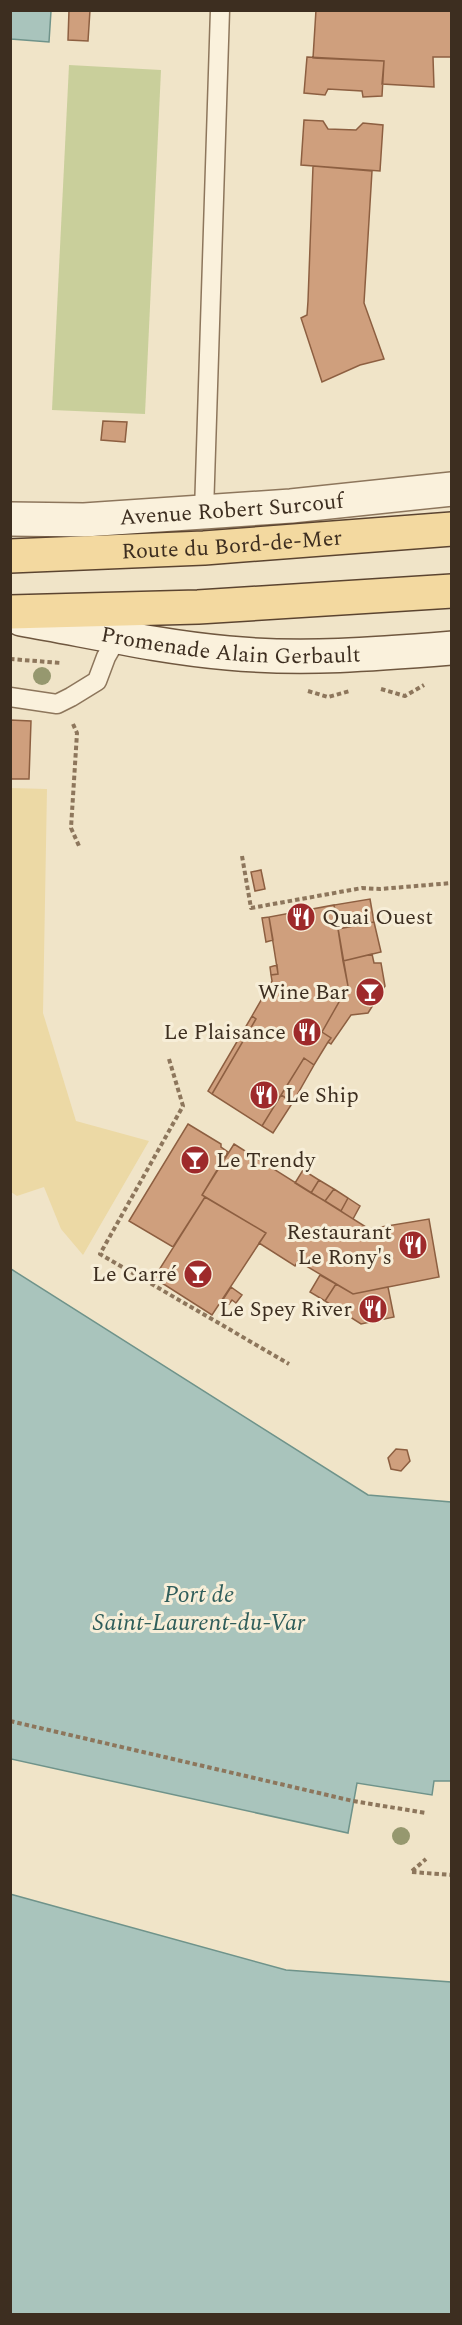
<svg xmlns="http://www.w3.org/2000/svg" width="462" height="2325" font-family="Spectral,serif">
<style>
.green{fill:#c9cf9b}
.sand{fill:#ecd9a5}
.water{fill:#a9c4bc;stroke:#6f938a;stroke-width:1.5}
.building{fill:#cf9f7d;stroke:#8d5f41;stroke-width:1.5}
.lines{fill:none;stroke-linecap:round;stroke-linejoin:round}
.lane-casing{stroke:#8d765c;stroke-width:21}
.street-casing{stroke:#8d765c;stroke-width:36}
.secondary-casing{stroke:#6f573f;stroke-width:36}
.primary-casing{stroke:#5b4430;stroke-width:36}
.path{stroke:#8d765c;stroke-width:4;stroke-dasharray:4.5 3;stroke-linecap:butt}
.lane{stroke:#faf1dc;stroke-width:18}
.street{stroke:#faf1dc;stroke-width:33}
.secondary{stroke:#faf1dc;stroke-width:33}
.primary{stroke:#f3d9a0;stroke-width:33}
.tree{fill:#96986f}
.labels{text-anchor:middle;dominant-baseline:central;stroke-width:6;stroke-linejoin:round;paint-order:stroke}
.street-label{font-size:22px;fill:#3d2e20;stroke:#f7eed8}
.poi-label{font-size:22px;fill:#3d2e20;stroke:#f7eed8;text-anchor:end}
.water-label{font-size:24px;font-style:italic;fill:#2f5d5a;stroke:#f7eed8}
</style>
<rect width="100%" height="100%" fill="#f0e4c8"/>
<!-- green -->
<path class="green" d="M69 65 161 70 145 414 52 410Z"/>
<!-- sand -->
<path class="sand" d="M10 788 47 789 43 1013 76 1121 149 1141 83 1255 61 1229 44 1187 17 1196 11 1192Z"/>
<!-- water -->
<path class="water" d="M10 11H51L49 42 11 39Z
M11 1269 368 1495 451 1502V1781H434L432 1795 357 1783 348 1833 11 1759Z
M10 1894 286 1970 451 1982V2314H11Z"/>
<!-- building -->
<path class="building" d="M69 10H90L88 41 68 40Z
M316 10H452V57H433L434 87 382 84 384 61 313 58Z
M307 57 384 61 382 96 363 97 362 91 328 89 325 95 304 93Z
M304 120 323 121 328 129 356 130 363 123 383 125 380 171 301 165Z
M313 166 372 171 364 303 384 359 360 365 322 382 301 318 307 315 308 301Z
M103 421 127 422 125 442 101 440Z
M10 720 31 721 29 779H10Z
M261 870 265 889 255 891 251 872Z
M370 899 374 922 338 929 334 905Z
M334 905 348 986 322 1032 331 1038 328 1042 314 1065 304 1058 262 1126 212 1094 256 1019 252 1016 272 981 271 975 278 974 269 917Z
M269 917 273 940 266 942 262 918Z
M374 922 381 952 343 961 338 929Z
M372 954 374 963H381L385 986 368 1013 351 1015 331 1044 328 1042 331 1038 322 1032 348 986 343 961Z
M277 965 278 974 271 975 270 967Z
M252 1016 256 1019 212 1094 208 1091Z
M304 1058 314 1065 293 1102 281 1095Z
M281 1095 293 1102 273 1133 262 1126Z
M188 1124 221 1144V1147L228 1152 202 1195 205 1197 173 1247 129 1221Z
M234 1144 369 1229 429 1219 439 1277 353 1294 298 1261 295 1266 259 1243 266 1233 202 1195Z
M303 1170 319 1180 311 1193 295 1183Z
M319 1180 334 1189 325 1201 311 1193Z
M334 1189 348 1198 341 1211 325 1201Z
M205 1197 266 1233 212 1315 154 1278Z
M348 1198 360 1206 353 1219 341 1211Z
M320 1275 336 1284 325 1301 310 1292Z
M336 1284 353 1294 388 1287 394 1317 361 1324 325 1301Z
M231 1287 242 1295 236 1303 232 1300 229 1304 222 1301Z
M396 1449 407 1450 410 1461 401 1471 391 1469 388 1458Z"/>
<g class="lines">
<!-- lane casing -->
<g class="lane-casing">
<path id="lane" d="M204 512 220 10
M10 697 57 704 71 697 97 681 106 657 118 636"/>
</g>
<!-- street casing -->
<g class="street-casing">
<g id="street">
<path id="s1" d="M10 519 84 520 291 506 452 489"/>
</g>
</g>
<!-- secondary casing -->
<g class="secondary-casing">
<g id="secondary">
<path id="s2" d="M21 619C90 631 159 647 228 653 303 660 377 654 452 648"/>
</g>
</g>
<!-- primary casing -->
<g class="primary-casing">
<g id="primary">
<path id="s3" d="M10 556 204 548 452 529"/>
<path d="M10 612 198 607 452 591"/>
</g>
</g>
<!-- path -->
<path class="path" d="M10 659 61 663
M381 689 405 696 424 685
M308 691 328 697 350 691
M73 724 77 733 71 828 79 846
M242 856 251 908 362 888 380 889 452 883
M169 1059 183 1106 100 1254 289 1364
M10 1721 353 1801 426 1813
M412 1871 426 1859
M412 1872 452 1875"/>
<!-- lane -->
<use href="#lane" class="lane"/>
<!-- street -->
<use href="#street" class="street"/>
<!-- secondary -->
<use href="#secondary" class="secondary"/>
<!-- primary -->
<use href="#primary" class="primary"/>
</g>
<!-- trees -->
<g class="tree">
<circle cx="42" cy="676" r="9"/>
<circle cx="401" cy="1836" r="9"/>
</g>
<!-- icons -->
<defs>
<g id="restaurant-disc" transform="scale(1.5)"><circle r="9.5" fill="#9e2a2b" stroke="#f7eed8"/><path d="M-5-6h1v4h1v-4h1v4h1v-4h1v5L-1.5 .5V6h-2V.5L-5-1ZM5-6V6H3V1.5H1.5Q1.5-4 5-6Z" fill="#fff"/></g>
<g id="bar-disc" transform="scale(1.5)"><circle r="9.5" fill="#9e2a2b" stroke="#f7eed8"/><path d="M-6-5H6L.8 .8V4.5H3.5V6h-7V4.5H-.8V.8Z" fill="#fff"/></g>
</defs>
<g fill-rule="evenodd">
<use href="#restaurant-disc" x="301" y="917"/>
<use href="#bar-disc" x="370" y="992"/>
<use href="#restaurant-disc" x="307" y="1032"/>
<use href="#restaurant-disc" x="264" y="1095"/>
<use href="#bar-disc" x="195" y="1160"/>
<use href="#restaurant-disc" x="413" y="1245"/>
<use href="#bar-disc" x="198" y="1274"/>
<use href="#restaurant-disc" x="373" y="1309"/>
</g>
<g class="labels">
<!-- street labels -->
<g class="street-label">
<text stroke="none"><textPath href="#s1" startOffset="222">Avenue Robert Surcouf</textPath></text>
<text stroke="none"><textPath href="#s3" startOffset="222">Route du Bord-de-Mer</textPath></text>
<text stroke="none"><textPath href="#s2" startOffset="212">Promenade Alain Gerbault</textPath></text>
</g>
<!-- poi labels -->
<g class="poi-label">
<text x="322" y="917" text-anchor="start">Quai Ouest</text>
<text x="349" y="992">Wine Bar</text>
<text x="286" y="1032">Le Plaisance</text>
<text x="285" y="1095" text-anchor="start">Le Ship</text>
<text x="216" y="1160" text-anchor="start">Le Trendy</text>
<text x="392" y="1232">Restaurant<tspan x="392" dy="25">Le Rony's</tspan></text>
<text x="177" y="1274">Le Carré</text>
<text x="352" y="1309">Le Spey River</text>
</g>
<!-- water labels -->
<g class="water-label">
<text x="199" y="1595">Port de<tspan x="199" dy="28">Saint-Laurent-du-Var</tspan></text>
</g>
</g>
<!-- border -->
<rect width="462" height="2325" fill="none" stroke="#3d2e20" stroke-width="24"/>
</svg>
